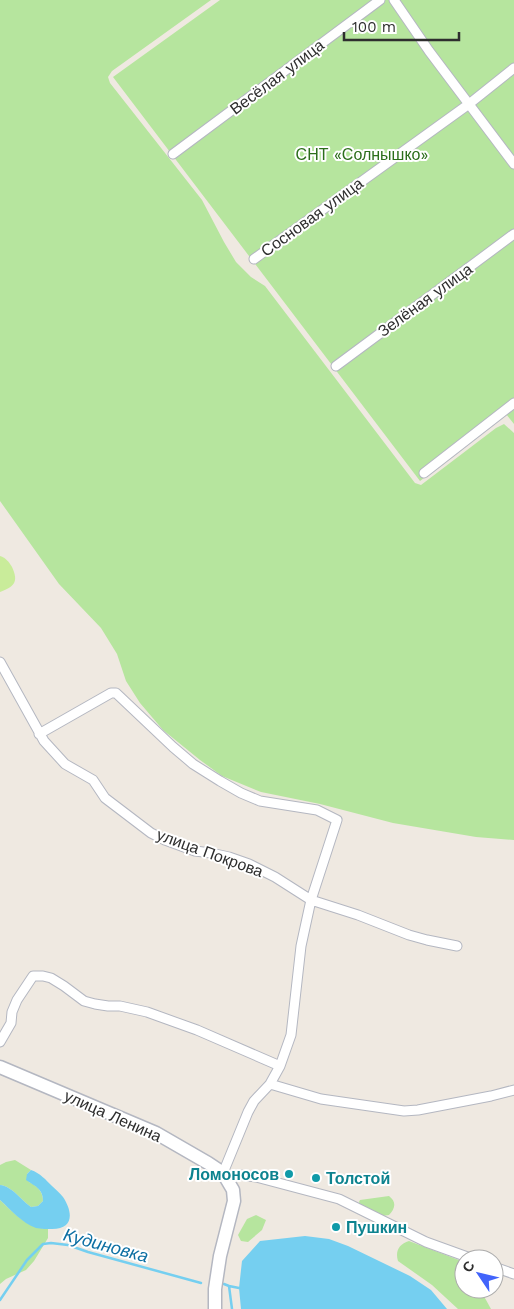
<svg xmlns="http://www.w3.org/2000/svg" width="514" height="1309" font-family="'Work Sans',sans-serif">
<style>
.green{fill:#b6e59e}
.pitch{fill:#c9ec9a}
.water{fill:#75cff0}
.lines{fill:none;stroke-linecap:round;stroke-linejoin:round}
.stream{stroke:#75cff0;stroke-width:2.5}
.street-casing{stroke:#b4b7c1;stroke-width:11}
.secondary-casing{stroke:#b4b7c1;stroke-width:15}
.street{stroke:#fff;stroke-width:9}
.secondary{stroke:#fff;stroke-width:12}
.culture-dot{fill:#0f9aa8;stroke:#fff;stroke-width:2}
.labels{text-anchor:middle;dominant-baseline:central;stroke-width:4;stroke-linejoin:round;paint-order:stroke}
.street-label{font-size:16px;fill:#2e2e2e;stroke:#fff}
.park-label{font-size:16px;fill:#2c6e1b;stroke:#fff}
.culture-label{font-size:16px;font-weight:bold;fill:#0d838f;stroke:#fff;text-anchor:start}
.water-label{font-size:18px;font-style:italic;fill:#0d6fa3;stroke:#fff}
</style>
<rect width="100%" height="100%" fill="#efe9e1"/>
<!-- green -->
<path class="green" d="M0 0H211L112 71 108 77 110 83 202 200 224 242 236 262 251 277 265 286 415 483 421 485 496 428 504 424 514 433V840L476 837 393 823 320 804 261 792 222 776 200 760 163 730 140 703 126 681 117 654 101 628 59 584 0 501Z
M220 0H514V424L506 414 420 481 113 77Z
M15 1160 31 1170 27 1174 29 1182C37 1186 43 1191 43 1201L38 1206 31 1207C21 1200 12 1186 0 1185V1165L6 1162Z
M389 1196C397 1202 395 1209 389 1215L382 1216 360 1205 359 1202 360 1200Z
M0 1200C15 1214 26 1227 48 1229V1238L34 1261 26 1270 6 1279 0 1284Z
M256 1215 266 1220 262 1230 248 1242 241 1241 238 1235 247 1219Z
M409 1241 464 1262V1289H480L491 1309H458L432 1285 398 1261C395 1251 399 1244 409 1241Z"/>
<!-- pitch -->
<path class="pitch" d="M0 556C6 558 9 562 12 567 19 582 14 587 0 592Z"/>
<!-- water -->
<path class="water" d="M31 1170C40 1173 46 1180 52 1186 56 1190 60 1193 63 1197 73 1212 74 1229 52 1229 47 1229 41 1229 36 1228 22 1223 11 1210 0 1200V1185C12 1186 21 1200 31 1207L38 1206 43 1201C43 1188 34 1186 26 1180L27 1174Z
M305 1236 329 1239 348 1246 410 1276 431 1290 447 1309H241L239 1288 242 1261 260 1241Z"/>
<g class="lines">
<!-- stream -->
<path class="stream" d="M224 1284 229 1286 232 1309
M229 1286 239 1288
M0 1300 27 1260 43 1244 51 1243 68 1245 88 1252 201 1283"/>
<!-- street casing -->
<g class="street-casing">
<path id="street" d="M394 0 429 51 514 164
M173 154 380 0
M254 259 469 104 514 68
M336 366 514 234
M424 473 514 403
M0 662 44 741 65 764 93 780 105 798 151 833 165 840 195 851 211 853 229 857 249 864 275 877 311 900 358 915 409 935 427 940 457 946
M39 734 111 693H116L173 747 193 764 220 781 241 793 260 801 317 810 337 820 311 900 301 946 291 1035 280 1066 270 1084 254 1101 248 1112 223 1173
M0 1042 11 1023 12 1012 17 1000 33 976H43L51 978 64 986 84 1001 95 1004 108 1006H120L147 1012 197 1030 280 1066
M270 1084 321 1099 404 1111 418 1110 491 1096 514 1090
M228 1180 240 1175 256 1177 339 1199 426 1242 473 1259
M494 1267 514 1274"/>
</g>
<!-- secondary casing -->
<g class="secondary-casing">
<path id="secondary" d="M0 1067 156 1133 208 1163 223 1173 233 1190 234 1201 220 1256 215 1289V1309"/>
</g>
<!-- street -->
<use href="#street" class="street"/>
<!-- secondary -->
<use href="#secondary" class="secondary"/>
</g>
<!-- markers -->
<g class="culture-dot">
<circle cx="289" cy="1174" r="5"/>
<circle cx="316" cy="1178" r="5"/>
<circle cx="336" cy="1227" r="5"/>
</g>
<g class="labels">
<!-- street labels -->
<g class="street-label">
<text transform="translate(277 77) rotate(-37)">Весёлая улица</text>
<text transform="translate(312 217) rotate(-36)">Сосновая улица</text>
<text transform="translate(425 300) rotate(-36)">Зелёная улица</text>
<text transform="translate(210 853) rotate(20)">улица Покрова</text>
<text transform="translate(113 1116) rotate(24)">улица Ленина</text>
</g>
<!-- park labels -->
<g class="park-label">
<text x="362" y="154">СНТ «Солнышко»</text>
</g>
<!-- culture labels -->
<g class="culture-label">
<text x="279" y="1174" text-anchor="end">Ломоносов</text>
<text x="326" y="1178">Толстой</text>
<text x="346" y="1227">Пушкин</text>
</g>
<!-- water labels -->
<g class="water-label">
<text transform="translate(106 1245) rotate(15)">Кудиновка</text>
</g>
</g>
<!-- north arrow -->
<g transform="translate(479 1274) rotate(305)"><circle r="24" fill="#ffffff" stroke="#ababab"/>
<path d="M0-4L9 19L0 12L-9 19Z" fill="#4264fb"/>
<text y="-8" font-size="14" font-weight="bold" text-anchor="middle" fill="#2e2e2e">С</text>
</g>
<!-- scale -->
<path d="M344 32v8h115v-8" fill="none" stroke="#2e2e2e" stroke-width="2.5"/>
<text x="352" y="32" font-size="15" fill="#2e2e2e" stroke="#ffffff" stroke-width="4" paint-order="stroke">100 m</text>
</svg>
